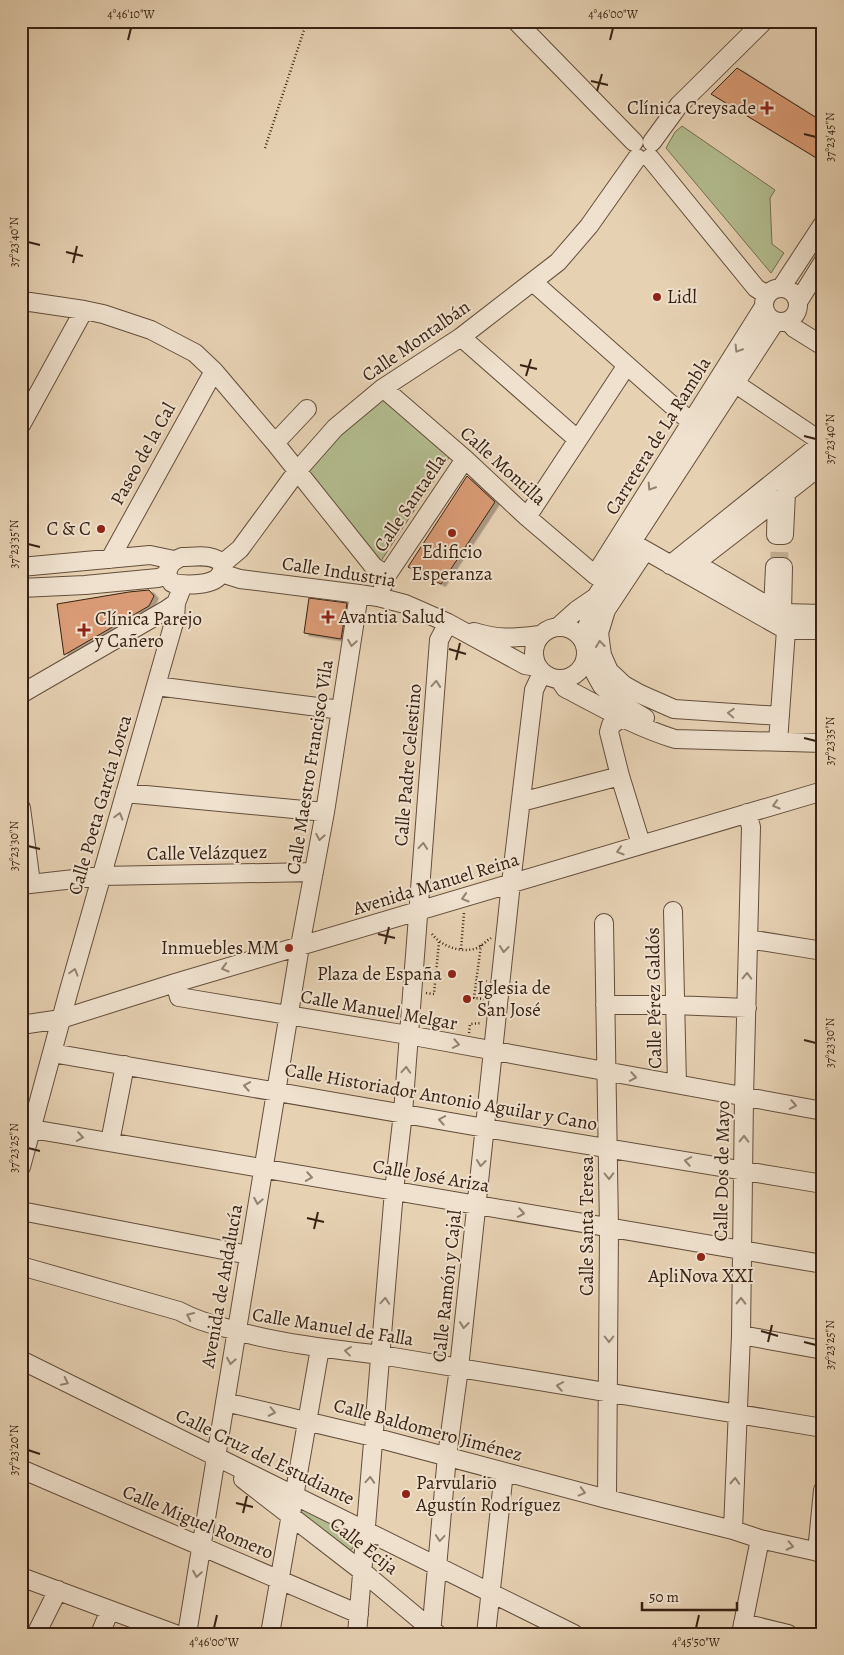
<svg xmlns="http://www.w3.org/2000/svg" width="844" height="1655" font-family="Alegreya,serif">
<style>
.green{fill:#b2bc8f;stroke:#766f51}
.building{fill:#d99b75;stroke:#392213;filter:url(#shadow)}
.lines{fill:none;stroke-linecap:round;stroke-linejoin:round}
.minor-tunnel{stroke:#c3ae93;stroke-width:18;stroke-dasharray:18 9;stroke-linecap:butt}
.minor-casing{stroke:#644e3b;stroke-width:20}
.path{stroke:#392213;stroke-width:2.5;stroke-dasharray:1 2.5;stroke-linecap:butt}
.minor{stroke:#efe1ce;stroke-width:18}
.oneway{stroke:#948270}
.ticks{fill:none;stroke:#392213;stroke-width:2}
.poi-dot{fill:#8f2418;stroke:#efe1ce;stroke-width:2}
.labels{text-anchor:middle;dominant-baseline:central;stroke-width:4;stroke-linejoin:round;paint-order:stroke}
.poi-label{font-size:19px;fill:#392213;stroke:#efe1ce;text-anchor:start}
.street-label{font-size:19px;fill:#392213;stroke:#efe1ce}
.neatline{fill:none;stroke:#392213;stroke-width:2}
.ticks-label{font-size:12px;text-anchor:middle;fill:#392213}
</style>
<defs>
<filter id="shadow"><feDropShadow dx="4.5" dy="2.5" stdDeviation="0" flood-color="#0004"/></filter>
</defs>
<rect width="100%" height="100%" fill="#e6d1b3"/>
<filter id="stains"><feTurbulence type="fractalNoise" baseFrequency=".004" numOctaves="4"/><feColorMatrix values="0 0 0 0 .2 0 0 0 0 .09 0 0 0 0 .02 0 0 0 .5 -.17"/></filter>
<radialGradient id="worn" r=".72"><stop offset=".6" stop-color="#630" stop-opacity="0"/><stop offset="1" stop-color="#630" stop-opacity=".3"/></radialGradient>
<!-- green -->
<path class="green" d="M682 126 775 190 770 198 772 244 784 253 771 273 666 148 675 132Z
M384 397 450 456 379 564 309 473 312 466 341 434Z
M298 1506 353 1532 354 1537 353 1548 350 1550H347L296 1512Z"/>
<!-- building -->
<path class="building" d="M737 68 823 122V162L711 94Z
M467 476 495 502 441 584 408 567Z
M149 590 154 596 149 606 64 655 57 604 129 592Z
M309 598 347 603 341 639 304 633Z"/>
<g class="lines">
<!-- minor-tunnel -->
<path class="minor-tunnel" d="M779 570 780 533"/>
<!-- minor casing -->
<g class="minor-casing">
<path id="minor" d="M516 21 634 142
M652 142 679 105 764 21
M650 158 756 288 767 295
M533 282 692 423
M764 305a17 17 0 1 1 34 0a17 17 0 1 1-34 0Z
M781 288 823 224
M798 302 823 262
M21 303 30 302 84 310 103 314 151 330 195 353 214 371 275 443 374 567 387 575
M788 321 794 328 823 346
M461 337 577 439
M736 384 822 442
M383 388 465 459 527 517 595 575
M21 425 84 310
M275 443 307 409
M823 464 786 493 784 535H776L777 500 695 563 773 609 775 567H783L782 613 823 614
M527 517 627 365
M636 545 786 630H823
M645 551 606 610 599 633 602 655 609 671 624 685 640 694 674 709 780 716
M182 557C195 557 214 553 222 564 222 567 223 570 221 573 215 587 184 585 172 583L167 575C168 565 172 561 182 557Z
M110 559 214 371
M222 564 240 549 298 470 335 428 383 388 461 337 558 262 589 226 637 158
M670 565 823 442
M21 567 150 555 174 560
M221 573 240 579 359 594 378 597 405 604 421 611 448 623 525 665 537 667
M605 581 595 575 763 308
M383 585 387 575 465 459
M21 588 85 585 158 578 167 575
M534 653a26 26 0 1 1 52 0a26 26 0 1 1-52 0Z
M558 627 577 610 596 597
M474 632C501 640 513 638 540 635
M583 641 596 597 775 322
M586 657 602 686 625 706 645 718
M559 679 565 688C601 707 636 727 675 739L823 743
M156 686 341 710
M21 694 166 610 176 603
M622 718 611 725 609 732 620 776 641 844
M778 742 786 630
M125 793 325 812
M521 802 620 776
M21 808 31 883
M21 885 101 876 314 872
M673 911 677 1084
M604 923 609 1228 607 1499
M748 939 823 951
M175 983 179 997 408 1035 823 1111
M605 1005H674L747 1008
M21 1025 61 1019 175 983 823 791
M52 1053 485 1128 823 1184
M32 1129 823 1264
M110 1142 125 1065
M21 1167 69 990 175 619 176 603 183 585
M21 1211 249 1255
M21 1266 179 1311C194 1319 209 1324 226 1328 276 1343 329 1349 381 1355L823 1428
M741 1335 823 1350
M21 1360 574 1634
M225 1402 373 1437 607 1499 733 1530 760 1539 823 1553
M21 1469 359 1614
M243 1479 363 1572 437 1634
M733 1530 741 1335 744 1097 751 827 747 813
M817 1552 823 1490
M21 1577 175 1634
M743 1623 788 1634
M36 1634 58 1590
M100 1634 110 1610
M187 1634 300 946 325 812 359 594
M270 1634 320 1348
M357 1634 394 1191 403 1113 439 640 448 623
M431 1634 447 1456 459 1368 511 883 534 690 542 673
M486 1634 504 1472
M741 1634 760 1539"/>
</g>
<!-- path -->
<path class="path" d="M265 148 307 21
M432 934C441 946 462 954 477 948 482 946 486 941 491 938
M481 945 474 998 484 999
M461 949 464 913
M476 980 487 981
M426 993 434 994 439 942
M424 1019 432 1020V1026
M469 1033 470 1024 481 1023"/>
<!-- minor -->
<use href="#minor" class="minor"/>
</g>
<!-- one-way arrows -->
<defs><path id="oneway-chevron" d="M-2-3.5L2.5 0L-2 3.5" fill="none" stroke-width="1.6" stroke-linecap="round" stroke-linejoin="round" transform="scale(1.25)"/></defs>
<g class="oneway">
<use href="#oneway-chevron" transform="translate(738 349) rotate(122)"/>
<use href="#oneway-chevron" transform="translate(651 487) rotate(123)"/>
<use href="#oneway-chevron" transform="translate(352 643) rotate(99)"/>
<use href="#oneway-chevron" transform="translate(600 644) rotate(-97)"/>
<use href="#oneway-chevron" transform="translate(436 684) rotate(-85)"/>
<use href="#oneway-chevron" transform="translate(731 713) rotate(-176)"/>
<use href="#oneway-chevron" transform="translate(776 805) rotate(164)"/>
<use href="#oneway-chevron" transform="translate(119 816) rotate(-74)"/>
<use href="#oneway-chevron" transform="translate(320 837) rotate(100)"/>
<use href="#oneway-chevron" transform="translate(423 846) rotate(-85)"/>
<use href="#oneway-chevron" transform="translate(620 851) rotate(163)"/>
<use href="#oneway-chevron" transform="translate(465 898) rotate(163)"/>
<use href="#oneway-chevron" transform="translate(504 949) rotate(96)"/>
<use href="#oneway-chevron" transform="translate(225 968) rotate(164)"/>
<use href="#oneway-chevron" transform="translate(74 972) rotate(-74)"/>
<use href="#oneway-chevron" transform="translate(747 976) rotate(-89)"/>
<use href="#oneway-chevron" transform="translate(456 1044) rotate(11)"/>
<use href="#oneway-chevron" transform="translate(406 1070) rotate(-86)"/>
<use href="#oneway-chevron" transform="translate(633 1077) rotate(10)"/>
<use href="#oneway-chevron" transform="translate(247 1086) rotate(-170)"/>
<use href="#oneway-chevron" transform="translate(793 1105) rotate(10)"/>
<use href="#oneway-chevron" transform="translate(442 1120) rotate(-170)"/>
<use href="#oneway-chevron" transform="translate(80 1137) rotate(9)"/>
<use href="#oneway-chevron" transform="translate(744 1139) rotate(-89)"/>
<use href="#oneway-chevron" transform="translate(688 1161) rotate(-170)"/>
<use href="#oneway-chevron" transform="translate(481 1163) rotate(96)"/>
<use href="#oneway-chevron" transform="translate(609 1176) rotate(89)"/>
<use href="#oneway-chevron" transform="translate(309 1177) rotate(9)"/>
<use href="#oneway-chevron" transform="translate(258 1201) rotate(100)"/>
<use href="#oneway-chevron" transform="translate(521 1213) rotate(10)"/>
<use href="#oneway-chevron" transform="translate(385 1301) rotate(-86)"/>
<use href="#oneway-chevron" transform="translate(741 1301) rotate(-89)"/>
<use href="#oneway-chevron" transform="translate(190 1316) rotate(-155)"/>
<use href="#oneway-chevron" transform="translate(464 1325) rotate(96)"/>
<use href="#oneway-chevron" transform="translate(609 1339) rotate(90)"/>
<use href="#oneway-chevron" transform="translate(348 1351) rotate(-173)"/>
<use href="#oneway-chevron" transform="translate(231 1361) rotate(99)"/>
<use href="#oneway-chevron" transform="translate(65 1382) rotate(26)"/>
<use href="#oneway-chevron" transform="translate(560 1386) rotate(-170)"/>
<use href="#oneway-chevron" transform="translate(272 1412) rotate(12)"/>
<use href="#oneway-chevron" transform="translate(370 1480) rotate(-86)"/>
<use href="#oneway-chevron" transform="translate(735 1481) rotate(-87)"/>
<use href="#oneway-chevron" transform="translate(582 1492) rotate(15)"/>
<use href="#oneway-chevron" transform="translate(440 1538) rotate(95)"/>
<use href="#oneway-chevron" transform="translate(790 1546) rotate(12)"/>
<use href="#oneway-chevron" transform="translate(197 1574) rotate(99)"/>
</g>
<!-- ticks -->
<path class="ticks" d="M128 40 131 28M610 40 613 28M591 81 608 85M597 91 602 74M804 134 816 137M28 242 40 245M66 252 83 256M73 263 77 246M520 365 537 369M526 376 531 359M804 436 816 439M28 544 40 547M449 649 466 654M456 660 460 643M804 738 816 741M28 846 40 849M378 934 395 938M385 944 389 927M804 1040 816 1043M28 1148 40 1151M307 1218 324 1222M314 1229 318 1212M761 1331 778 1336M768 1342 772 1325M804 1342 816 1345M28 1450 40 1454M236 1503 253 1507M243 1513 247 1496M214 1628 217 1615M696 1628 699 1615"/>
<!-- markers -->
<g class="poi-dot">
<path d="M764.5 100.5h5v5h5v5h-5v5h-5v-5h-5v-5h5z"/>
<circle cx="657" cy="297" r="5"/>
<circle cx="101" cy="529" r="5"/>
<circle cx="452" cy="533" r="5"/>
<path d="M325.5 609.5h5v5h5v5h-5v5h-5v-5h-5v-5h5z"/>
<path d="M81.5 622.5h5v5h5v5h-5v5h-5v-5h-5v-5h5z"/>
<circle cx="289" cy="948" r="5"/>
<circle cx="452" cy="974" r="5"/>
<circle cx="467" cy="999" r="5"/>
<circle cx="701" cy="1257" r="5"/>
<circle cx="406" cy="1494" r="5"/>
</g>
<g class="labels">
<!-- poi labels -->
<g class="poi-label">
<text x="756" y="108" text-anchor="end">Clínica Creysade</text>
<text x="667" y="297">Lidl</text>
<text x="91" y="529" text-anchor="end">C &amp; C</text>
<text x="452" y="552" text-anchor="middle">Edificio<tspan x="452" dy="22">Esperanza</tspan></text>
<text x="339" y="617">Avantia Salud</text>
<text x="95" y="619">Clínica Parejo<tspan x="95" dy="22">y Cañero</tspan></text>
<text x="279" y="948" text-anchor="end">Inmuebles MM</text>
<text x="442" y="974" text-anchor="end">Plaza de España</text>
<text x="477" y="988">Iglesia de<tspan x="477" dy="22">San José</tspan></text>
<text x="701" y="1276" text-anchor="middle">ApliNova XXI</text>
<text x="416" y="1483">Parvulario<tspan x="416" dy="22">Agustín Rodríguez</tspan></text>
</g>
<!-- street labels -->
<g class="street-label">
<text transform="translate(416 341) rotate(-35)">Calle Montalbán</text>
<text transform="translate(658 436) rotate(-58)">Carretera de La Rambla</text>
<text transform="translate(143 454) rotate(-61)">Paseo de la Cal</text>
<text transform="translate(503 466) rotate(42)">Calle Montilla</text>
<text transform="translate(410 503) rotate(-56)">Calle Santaella</text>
<text transform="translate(339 572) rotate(9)">Calle Industria</text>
<text transform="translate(408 765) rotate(-85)">Calle Padre Celestino</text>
<text transform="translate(310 767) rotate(-81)">Calle Maestro Francisco Vila</text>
<text transform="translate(100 805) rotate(-74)">Calle Poeta García Lorca</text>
<text transform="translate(207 853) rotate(-1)">Calle Velázquez</text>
<text transform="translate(436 884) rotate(-17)">Avenida Manuel Reina</text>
<text transform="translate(654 998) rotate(-91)">Calle Pérez Galdós</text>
<text transform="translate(379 1010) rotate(10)">Calle Manuel Melgar</text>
<text transform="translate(441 1097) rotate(10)">Calle Historiador Antonio Aguilar y Cano</text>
<text transform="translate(722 1171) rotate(-89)">Calle Dos de Mayo</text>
<text transform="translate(431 1176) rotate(10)">Calle José Ariza</text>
<text transform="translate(587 1226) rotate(-90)">Calle Santa Teresa</text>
<text transform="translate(222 1286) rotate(-80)">Avenida de Andalucía</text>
<text transform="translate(447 1286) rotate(-84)">Calle Ramón y Cajal</text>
<text transform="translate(333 1327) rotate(9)">Calle Manuel de Falla</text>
<text transform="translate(428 1430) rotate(15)">Calle Baldomero Jiménez</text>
<text transform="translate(265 1457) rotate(26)">Calle Cruz del Estudiante</text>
<text transform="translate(198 1522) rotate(23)">Calle Miguel Romero</text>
<text transform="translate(364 1546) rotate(38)">Calle Écija</text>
</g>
</g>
<!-- margin -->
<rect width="844" height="1655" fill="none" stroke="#e6d1b3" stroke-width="55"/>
<!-- scale -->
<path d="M642 1602v8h95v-8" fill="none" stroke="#392213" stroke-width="2.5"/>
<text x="649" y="1602" font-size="15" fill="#392213" stroke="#efe1ce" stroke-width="4" paint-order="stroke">50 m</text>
<rect x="28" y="28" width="788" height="1600" class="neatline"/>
<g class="ticks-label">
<text x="131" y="18">4°46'10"W</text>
<text x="613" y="18">4°46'00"W</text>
<text transform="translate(830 137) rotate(-90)" y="4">37°23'45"N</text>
<text transform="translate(14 242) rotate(-90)" y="4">37°23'40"N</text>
<text transform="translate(830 439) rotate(-90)" y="4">37°23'40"N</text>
<text transform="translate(14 544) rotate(-90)" y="4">37°23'35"N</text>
<text transform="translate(830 741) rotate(-90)" y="4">37°23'35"N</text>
<text transform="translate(14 846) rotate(-90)" y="4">37°23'30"N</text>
<text transform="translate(830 1043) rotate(-90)" y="4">37°23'30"N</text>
<text transform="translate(14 1148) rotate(-90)" y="4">37°23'25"N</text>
<text transform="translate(830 1345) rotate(-90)" y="4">37°23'25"N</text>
<text transform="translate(14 1450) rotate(-90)" y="4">37°23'20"N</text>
<text x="214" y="1646">4°46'00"W</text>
<text x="696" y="1646">4°45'50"W</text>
</g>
<rect width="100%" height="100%" filter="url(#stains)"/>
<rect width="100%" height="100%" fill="url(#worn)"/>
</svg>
